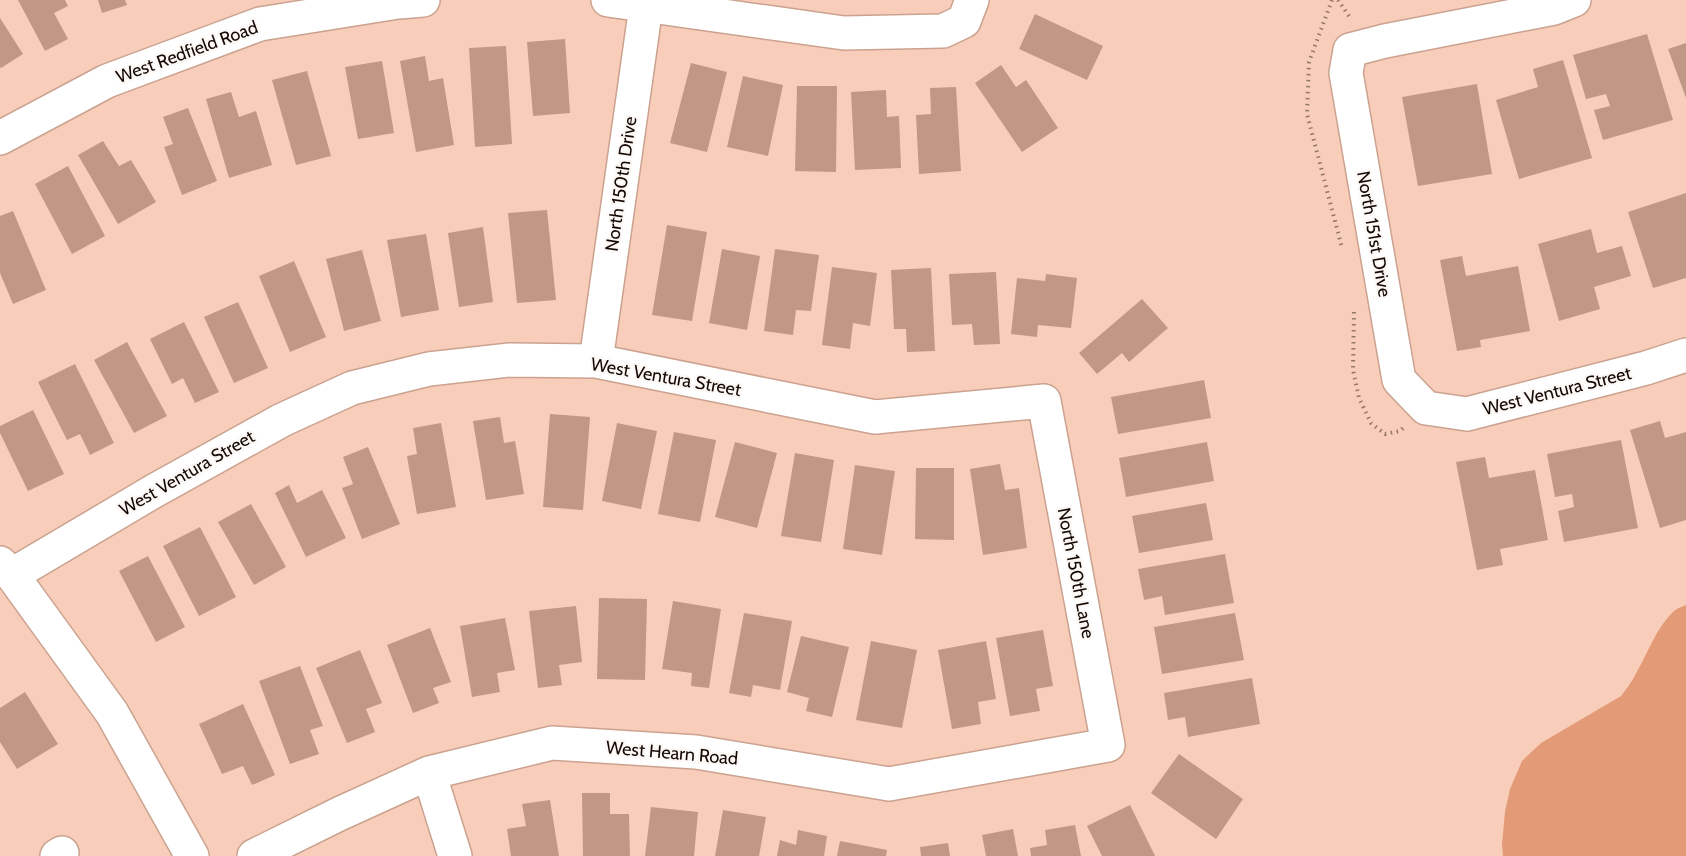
<svg xmlns="http://www.w3.org/2000/svg" width="1686" height="856" font-family="Cabin,sans-serif">
<style>
.green{fill:#e39a77}
.building{fill:#c09885}
.lines{fill:none;stroke-linecap:round;stroke-linejoin:round}
.minor-casing{stroke:#caa28f;stroke-width:36}
.path{stroke:#947769;stroke-width:4;stroke-dasharray:1.5 4.5;stroke-linecap:butt}
.minor{stroke:#fff;stroke-width:33}
.labels{text-anchor:middle;dominant-baseline:central;stroke-width:4.5;stroke-linejoin:round;paint-order:stroke}
.street-label{font-size:18px;fill:#150803;stroke:#fcf8f6}
</style>
<rect width="100%" height="100%" fill="#f8ceba"/>
<!-- green -->
<path class="green" d="M1686 605V856H1503L1502 844 1505 812 1510 789 1522 761 1541 743 1621 696C1642 672 1651 633 1673 612 1677 608 1682 607 1686 605Z"/>
<!-- building -->
<path class="building" d="M18 0H65L68 6 54 13 68 39 45 51Z
M98 0H125L127 5 102 13Z
M1035 14 1103 46 1087 80 1019 49Z
M0 18 23 54 1 68 0 67Z
M1647 34 1673 120 1603 140 1594 110 1610 106 1606 94 1586 99 1573 55Z
M565 39 570 113 533 116 527 42Z
M1686 43V98L1668 49Z
M506 46 512 144 475 147 469 48Z
M425 56 429 81 443 78 454 145 416 152 400 61Z
M1563 60 1592 158 1519 179 1496 100 1538 87 1533 69Z
M382 61 394 133 358 139 345 67Z
M691 63 727 72 707 152 670 143Z
M1001 65 1016 87 1026 80 1058 128 1022 152 975 83Z
M307 71 331 156 296 165 272 80Z
M743 76 783 85 768 156 727 147Z
M1477 84 1492 174 1418 186 1402 97Z
M797 86H837L836 172 795 171Z
M956 87 961 171 919 174 916 115 931 114 930 88Z
M886 90 887 117 899 116 901 168 855 170 851 92Z
M231 92 239 117 256 111 272 165 229 178 206 99Z
M188 108 217 181 182 195 164 147 173 144 163 117Z
M103 141 119 166 131 160 156 202 118 224 78 155Z
M68 166 105 236 72 254 35 184Z
M1686 193V278L1653 288 1628 212Z
M547 210 556 300 517 303 508 213Z
M13 211 46 290 13 304 0 273V216Z
M667 225 707 232 692 321 652 315Z
M483 227 493 302 459 307 448 233Z
M1591 229 1597 253 1622 246 1631 276 1594 287 1600 309 1559 321 1538 244Z
M426 234 439 310 401 317 387 240Z
M722 249 760 256 747 330 709 323Z
M775 249 819 255 811 311 796 310 793 335 764 331Z
M362 250 381 321 344 331 326 259Z
M1462 256 1466 276 1518 266 1530 331 1480 340 1481 347 1457 351 1440 260Z
M294 261 326 337 290 352 259 276Z
M832 267 877 273 870 326 853 323 850 349 822 345Z
M931 268 935 351 907 352 906 329H894L891 270Z
M996 272 1000 344 974 345 972 324 952 325 949 274Z
M1046 274 1077 278 1071 328 1038 325 1037 337 1011 334 1017 278 1045 281Z
M1142 299 1168 328 1129 362 1122 353 1097 374 1079 353Z
M238 302 268 368 234 383 204 317Z
M184 322 219 392 195 403 183 378 172 384 150 339Z
M127 342 167 416 134 433 94 360Z
M75 364 114 443 90 455 80 434 67 440 38 382Z
M1204 380 1211 418 1118 434 1111 397Z
M33 410 64 474 28 491 0 433V426Z
M550 414 590 417 583 510 543 507Z
M500 417 504 443 515 441 524 494 486 500 473 421Z
M1660 421 1665 438 1686 432V520L1660 528 1630 430Z
M441 423 456 507 417 514 407 456 417 454 413 428Z
M617 423 657 431 641 509 602 501Z
M674 432 716 440 700 522 658 514Z
M1621 440 1638 528 1564 542 1558 511 1574 507 1572 494 1555 497 1547 454Z
M735 442 777 453 757 528 715 517Z
M1207 442 1214 481 1126 497 1119 458Z
M368 447 400 524 362 539 342 488 353 484 343 457Z
M795 453 834 460 821 542 781 536Z
M1485 457 1489 478 1535 470 1548 540 1500 549 1503 565 1477 570 1456 462Z
M1000 464 1005 490 1019 488 1027 548 983 555 970 469Z
M855 465 895 471 882 555 843 549Z
M916 468H954V540L915 539Z
M289 485 297 503 322 490 346 538 306 557 275 493Z
M1206 503 1213 540 1139 553 1132 516Z
M251 504 286 567 254 585 218 522Z
M200 527 236 597 199 616 163 546Z
M1225 554 1234 603 1165 615 1162 596 1144 600 1138 569Z
M148 556 185 627 156 642 119 571Z
M599 598 647 599 645 680 597 679Z
M673 601 721 609 709 688 691 686 692 673 662 669Z
M576 606 582 662 559 665 562 685 538 688 529 611Z
M744 613 792 621 780 690 753 685 751 697 729 693Z
M1235 613 1244 660 1162 674 1154 627Z
M505 618 515 670 497 673 500 692 472 697 460 626Z
M430 628 451 682 433 688 439 703 413 713 387 645Z
M1043 630 1053 686 1036 689 1040 711 1010 716 996 638Z
M801 636 849 647 832 717 806 711 809 698 787 692Z
M871 641 917 650 902 728 856 720Z
M986 641 996 699 978 702 981 724 952 729 938 650Z
M360 650 382 703 366 709 375 732 347 743 316 668Z
M300 666 323 726 310 730 319 754 290 764 259 681Z
M1252 678 1260 724 1188 737 1185 717 1168 720 1164 693Z
M25 692 58 744 17 769 0 742V708Z
M243 704 275 775 252 785 243 766 222 774 199 724Z
M1179 754 1243 799 1216 839 1151 793Z
M582 793H610V814H629L630 856H583Z
M550 800 559 856H511L507 829 526 826 522 804Z
M1130 805 1155 856H1102L1087 826Z
M651 807 698 812 694 856H645Z
M723 810 766 817 759 856H715Z
M1075 825 1081 856H1031L1030 848 1047 845 1045 830Z
M1013 829 1018 856H986L982 835Z
M798 830 827 836 824 856H777L780 840 796 845Z
M840 841 887 850 886 856H837Z
M948 843 950 856H921L920 847Z"/>
<g class="lines">
<!-- minor casing -->
<g class="minor-casing">
<path id="minor" d="M608 0 844 33 943 31 964 21 972 0
M1574 0 1554 8 1385 41 1350 50 1346 73 1399 380 1426 408 1467 414 1646 368 1686 355
M0 138 107 81 260 24 398 2 423 0
M596 361 646 6
M0 563 12 575 112 713 192 856
M12 575 154 491 282 420 352 388 429 369 510 360 596 361 875 417 1044 401 1108 745 889 784 696 752 552 743 429 773 339 814 254 856
M429 773 455 856
M57 856 62 853"/>
</g>
<!-- path -->
<path class="path" d="M1332 0 1309 62 1307 114 1342 248
M1338 0 1351 19
M1354 312 1353 370 1359 398 1371 423 1385 434 1400 431 1403 428"/>
<!-- minor -->
<use href="#minor" class="minor"/>
</g>
<g class="labels">
<!-- street labels -->
<g class="street-label">
<text transform="translate(187 52) rotate(-20)">West Redfield Road</text>
<text transform="translate(621 184) rotate(-82)">North 150th Drive</text>
<text transform="translate(1374 234) rotate(80)">North 151st Drive</text>
<text transform="translate(666 377) rotate(10)">West Ventura Street</text>
<text transform="translate(1557 391) rotate(-14)">West Ventura Street</text>
<text transform="translate(187 473) rotate(-30)">West Ventura Street</text>
<text transform="translate(1076 573) rotate(79)">North 150th Lane</text>
<text transform="translate(672 753) rotate(5)">West Hearn Road</text>
</g>
</g>
</svg>
